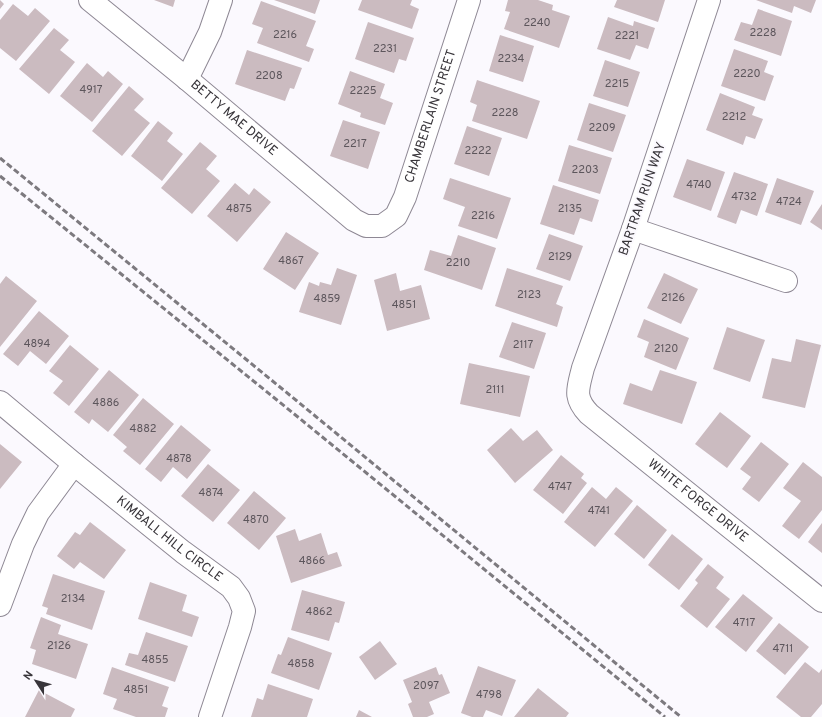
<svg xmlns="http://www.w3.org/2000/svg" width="822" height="717" font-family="Overpass,sans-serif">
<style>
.building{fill:#cbbbc0}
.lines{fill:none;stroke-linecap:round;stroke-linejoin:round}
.street-casing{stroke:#8e8894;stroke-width:24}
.street{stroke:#fff;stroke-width:22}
.rail{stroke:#7d7a7f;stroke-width:3;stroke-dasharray:6 3;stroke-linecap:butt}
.labels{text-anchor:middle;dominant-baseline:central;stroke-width:4;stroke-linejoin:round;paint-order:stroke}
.number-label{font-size:11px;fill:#5d565c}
.street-label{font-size:13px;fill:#38353a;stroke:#fbf9fe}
</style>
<rect width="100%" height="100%" fill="#fbf9fe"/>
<!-- building -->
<path class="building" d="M0 0 4 4 0 9Z
M154 0H175L173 7Z
M274 0H320L315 14Z
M362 0H412L410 5 419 9 412 29 358 10Z
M508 0H538L553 5 552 10 570 16 559 48 504 29 510 12 505 11Z
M617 0H665L658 22 614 7Z
M756 0H816L811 13 794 6 792 13Z
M261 1 316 21 306 46 314 49 309 62 257 43 263 28 252 24Z
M13 4 28 16 35 8 50 21 16 61 0 48V20Z
M758 9 792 21 781 56 734 40 741 22 752 25Z
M608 17 633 26 634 21 655 28 648 49 636 45 630 60 597 49Z
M368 22 414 38 406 61 399 59 394 73 355 59Z
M54 28 69 40 60 50 75 62 49 94 19 69Z
M500 35 534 46 523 82 489 71Z
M734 49 768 61 764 72 774 76 765 101 721 86Z
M247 50 302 68 294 89 290 88 285 101 235 84Z
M605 60 640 72 628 107 593 96Z
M87 63 103 77 108 71 123 84 92 122 60 96Z
M350 71 385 84 380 98 393 103 385 125 360 117 361 113 338 104Z
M477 80 540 101 527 139 472 121 477 105 470 102Z
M129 86 144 99 134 110 150 123 122 156 92 131Z
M720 93 755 107 752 115 763 119 755 139 746 136 743 145 706 130Z
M589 103 626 115 613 152 577 140Z
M343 120 380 132 368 169 330 156Z
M158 121 173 133 167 141 183 154 162 181 131 156Z
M467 126 502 138 489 176 454 164Z
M200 142 217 156 206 169 220 181 192 214 161 188Z
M569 145 612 158 600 194 558 181Z
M687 159 725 172 711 211 673 197Z
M734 172 768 184 757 216 741 210 736 224 717 217Z
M450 178 511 198 497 239 458 226 465 207 443 199Z
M777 178 814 191 801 225 765 212Z
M235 183 249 195 254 188 271 202 237 242 207 216Z
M553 185 599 200 592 222 580 218 574 235 540 224Z
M822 204V230L810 222Z
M286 232 319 253 295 290 263 269Z
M549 234 583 246 570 281 536 269Z
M458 235 496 248 482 290 424 270 430 250 451 256Z
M337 268 357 275 341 325 299 312 309 282 319 286 320 282 331 285Z
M507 268 563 286 556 304 563 307 557 327 495 306Z
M396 273 400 291 421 285 430 319 387 331 374 280Z
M664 273 698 289 681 324 647 308Z
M6 276 37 301 0 347V284Z
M39 311 69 336 46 364 30 351 18 366 3 354Z
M644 319 689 338 676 370 644 357 649 342 637 337Z
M512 322 546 333 534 369 499 357Z
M727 327 765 340 750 382 713 369Z
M796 339 821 345 805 408 762 398 772 358 791 362Z
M70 345 99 369 69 406 53 393 63 381 49 371Z
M469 363 530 376 520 417 460 404Z
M109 370 139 395 108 432 92 419 89 424 74 412Z
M660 370 697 382 682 424 623 404 630 383 652 391Z
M143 398 174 424 140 465 123 451 127 447 113 435Z
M720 412 751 436 727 468 695 444Z
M181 425 211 450 187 479 173 467 161 482 145 469Z
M511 428 523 441 537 430 553 450 515 483 487 450Z
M761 442 789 464 759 502 742 489 751 477 740 469Z
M0 444 22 462 0 489Z
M561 455 584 474 581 478 587 483 563 514 533 490Z
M803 462 822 477V510L799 539 782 526 801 501 783 488Z
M208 464 240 490 213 522 181 496Z
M592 487 606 499 616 487 633 501 595 547 564 522Z
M254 491 286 518 259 550 227 523Z
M637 505 667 530 644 559 614 534Z
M90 522 126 550 104 579 80 562 74 569 57 556 75 532 80 535Z
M822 523V553L808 542Z
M295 529 299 541 321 533 328 555 337 552 342 566 291 583 276 536Z
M672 534 703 559 679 590 648 565Z
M708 564 724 577 716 588 730 599 707 628 680 606 698 583 695 580Z
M53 574 105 591 92 630 46 614 48 608 42 606Z
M150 582 187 595 182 611 199 617 192 637 138 619Z
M302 590 345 602 339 623 335 622 329 641 291 630Z
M743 594 773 618 746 652 715 627Z
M41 617 61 625 58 634 88 644 76 679 32 664 36 650 30 648Z
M779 623 809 647 785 675 756 651Z
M146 632 188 646 175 682 125 665 129 653 138 655Z
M288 637 332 653 319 690 271 673 278 654 281 655Z
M380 641 397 664 375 680 359 657Z
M805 662 819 673 822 669V704L811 717H801L776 697Z
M478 666 516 680 502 716 486 710 483 717H472L461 713Z
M112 667 169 687 162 706 168 708 165 717H136L113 709 117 699 103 694Z
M436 667 439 675 442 674 450 693 429 702 434 714 427 717H413L408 704 412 702 403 680Z
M268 684 313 699 307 717H251L257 698 263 700Z
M538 688 569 713 566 717H514Z
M39 690 75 709 71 717H25Z
M359 710 372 717H356Z"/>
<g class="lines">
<!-- street casing -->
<g class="street-casing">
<g id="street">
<path id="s1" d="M90 0 187 79 354 220 366 226H382L396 216 405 197 469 0"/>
<path id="s2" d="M709 0 633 229 583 368C578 389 573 397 589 414L822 601"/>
<path d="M187 79 210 32 221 0"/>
<path d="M633 229 786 281"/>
<path id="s3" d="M0 402 74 464 183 552 231 587 239 598 244 611 240 627 210 717"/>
<path d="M0 605 23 544 38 513 74 464"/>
</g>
</g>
<!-- street -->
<use href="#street" class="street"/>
<!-- rail -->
<path class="rail" d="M0 158 297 401 681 717
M0 176 293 413 665 717"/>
</g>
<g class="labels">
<!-- number labels -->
<g class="number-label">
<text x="537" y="23">2240</text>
<text x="763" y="33">2228</text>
<text x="285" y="35">2216</text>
<text x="627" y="36">2221</text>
<text x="385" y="49">2231</text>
<text x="511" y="59">2234</text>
<text x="747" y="74">2220</text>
<text x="269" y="76">2208</text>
<text x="617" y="84">2215</text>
<text x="91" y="90">4917</text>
<text x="363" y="91">2225</text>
<text x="505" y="113">2228</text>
<text x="734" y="117">2212</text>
<text x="602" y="128">2209</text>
<text x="355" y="144">2217</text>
<text x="478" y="151">2222</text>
<text x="585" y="170">2203</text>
<text x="699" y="185">4740</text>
<text x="744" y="197">4732</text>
<text x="789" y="202">4724</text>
<text x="239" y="209">4875</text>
<text x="570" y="209">2135</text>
<text x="483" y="216">2216</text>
<text x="560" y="257">2129</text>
<text x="291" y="261">4867</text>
<text x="458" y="263">2210</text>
<text x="529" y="295">2123</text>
<text x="673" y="298">2126</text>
<text x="327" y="299">4859</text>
<text x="404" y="305">4851</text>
<text x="37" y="344">4894</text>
<text x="523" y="345">2117</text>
<text x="666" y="349">2120</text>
<text x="495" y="390">2111</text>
<text x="106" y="403">4886</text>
<text x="143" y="429">4882</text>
<text x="179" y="459">4878</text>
<text x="560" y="487">4747</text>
<text x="211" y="493">4874</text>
<text x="599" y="511">4741</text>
<text x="256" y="520">4870</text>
<text x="312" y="561">4866</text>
<text x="73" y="599">2134</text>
<text x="319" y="612">4862</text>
<text x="744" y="623">4717</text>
<text x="59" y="646">2126</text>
<text x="783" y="649">4711</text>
<text x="155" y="660">4855</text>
<text x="301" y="664">4858</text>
<text x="426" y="686">2097</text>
<text x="136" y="690">4851</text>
<text x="489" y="695">4798</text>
</g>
<!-- street labels -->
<g class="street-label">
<text stroke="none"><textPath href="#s1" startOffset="496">CHAMBERLAIN STREET</textPath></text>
<text stroke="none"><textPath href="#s1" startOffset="186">BETTY MAE DRIVE</textPath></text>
<text transform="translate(643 199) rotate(-71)">BARTRAM RUN WAY</text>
<text stroke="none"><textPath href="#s2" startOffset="578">WHITE FORGE DRIVE</textPath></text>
<text stroke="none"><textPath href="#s3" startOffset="218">KIMBALL HILL CIRCLE</textPath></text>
</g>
</g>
<!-- north arrow -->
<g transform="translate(36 681) rotate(306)" stroke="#fbf9fe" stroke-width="3" paint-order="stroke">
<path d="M0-3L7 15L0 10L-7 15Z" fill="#38353a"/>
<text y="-6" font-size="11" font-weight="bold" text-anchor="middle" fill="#38353a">N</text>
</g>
</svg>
